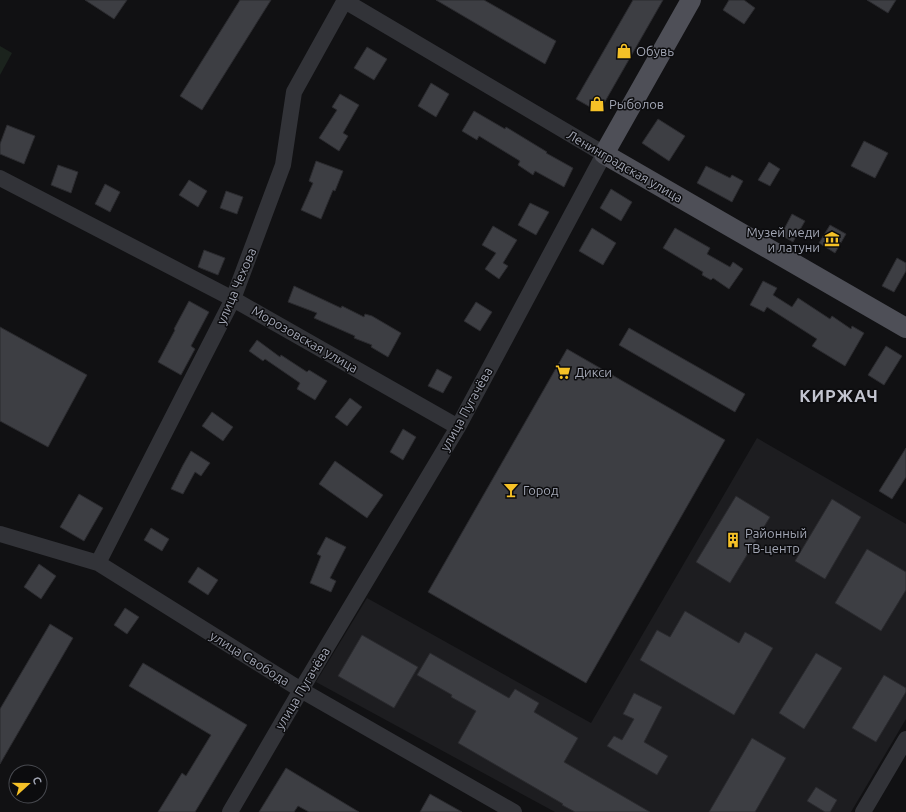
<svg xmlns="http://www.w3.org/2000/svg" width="906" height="812" font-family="Ubuntu,sans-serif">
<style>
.built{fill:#1d1d20}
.green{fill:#1b231d}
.building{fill:#3d3e43;stroke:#2b2b2f}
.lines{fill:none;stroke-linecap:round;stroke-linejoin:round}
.minor{stroke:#323338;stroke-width:16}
.major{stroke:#4e4f57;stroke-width:20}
.labels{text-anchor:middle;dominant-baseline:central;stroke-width:3;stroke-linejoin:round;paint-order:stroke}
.poi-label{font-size:13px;fill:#a2a6b4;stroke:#0c0c0e;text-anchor:start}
.street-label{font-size:13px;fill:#a2a6b4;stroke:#0c0c0e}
.district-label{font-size:17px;font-weight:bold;letter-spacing:1px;fill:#c3c5d0;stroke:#0c0c0e}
</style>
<rect width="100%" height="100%" fill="#111113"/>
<!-- built -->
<path class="built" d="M757 438 906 524V719L851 812H555L316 682 367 598 591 723Z"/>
<!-- green -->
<path class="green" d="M0 46 12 53 0 75Z"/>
<!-- building -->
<path class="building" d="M85 0H127L114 19Z
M240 0H271L202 110 180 96Z
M436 0H484L556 41 545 64Z
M633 0H663L599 112 576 99Z
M729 0H744L755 8 744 24 723 10Z
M867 0H896L888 13Z
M367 47 387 59 374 80 354 68Z
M431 83 449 94 436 117 418 106Z
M340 94 359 105 343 133 348 136 339 151 319 138 337 110 332 107Z
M474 111 505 129 506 127 547 152 546 153 573 168 564 187 535 171 533 175 518 165 520 161 479 136 477 140 462 131Z
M658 119 685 136 669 161 642 143Z
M7 125 35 136 24 164 0 154V144Z
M864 141 888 153 875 178 851 166Z
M316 161 343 171 335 191 333 190 321 219 301 210 313 183 309 181Z
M769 162 780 169 770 186 758 180Z
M58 165 78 172 71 193 51 185Z
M706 166 730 178 732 175 743 181 732 202 697 183Z
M189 180 207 191 198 207 179 195Z
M105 184 120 192 110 212 95 204Z
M611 189 632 202 621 221 600 208Z
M226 191 243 197 237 214 220 208Z
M530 203 549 212 536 235 518 225Z
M792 214 805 221 793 242 781 235Z
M830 225 846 234 835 253 819 243Z
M493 226 517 240 503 263 508 266 499 279 485 269 496 253 482 245Z
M592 228 616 243 603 265 579 251Z
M675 228 710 248 707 254 730 267 733 262 743 269 729 289 713 278 711 280 702 275 703 272 663 248Z
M204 250 225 258 218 275 198 267Z
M897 258 906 263V271L894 292 882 286Z
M763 281 777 288 773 295 792 307 798 298 830 319 832 316 851 329 852 326 864 333 845 366 812 346 817 339 767 307 764 312 750 305Z
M294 286 341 308 342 306 364 317 365 314 372 316 401 333 388 357 371 347 372 345 354 338 355 336 314 318 317 313 288 302Z
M189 301 209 312 191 346 195 349 181 375 158 362 175 330 174 329Z
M476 302 492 312 480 331 464 321Z
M0 327 87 375 48 447 0 421Z
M629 328 745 394 735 412 619 345Z
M257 340 280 357 281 355 307 372 309 370 327 381 315 400 297 389 300 383 265 359 263 361 249 351Z
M886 346 902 356 884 385 868 375Z
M567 349 725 440 586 683 428 592Z
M437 369 452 377 443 393 428 386Z
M350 398 362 407 347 426 335 417Z
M212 412 233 427 223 441 202 426Z
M403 429 416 437 403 460 390 452Z
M906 448V477L892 499 879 491Z
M191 451 210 463 201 476 195 472 183 494 171 489 183 465Z
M335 461 383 495 367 518 319 484Z
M79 494 103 508 84 541 60 527Z
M736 496 770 517 730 583 696 562Z
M832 499 861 517 825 579 795 561Z
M151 528 169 539 162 551 144 540Z
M326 537 346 547 330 578 336 581 331 592 310 583 321 556 317 554Z
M867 549 906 572V590L881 631 835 603Z
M39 564 56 576 41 599 24 587Z
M198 567 218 580 208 595 188 582Z
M125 608 139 617 127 634 114 625Z
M685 611 739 643 745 632 773 648 734 715 640 660 657 630 670 637Z
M50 624 73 638 0 764V709Z
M362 635 418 667 394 708 338 676Z
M430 653 509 698 515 689 539 703 534 712 578 738 564 762 650 812H575L562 805 563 804 458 743 476 711 451 697 452 695 417 675Z
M816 653 842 668 804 729 779 713Z
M143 663 247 725 195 812H158L182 773 186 776 211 735 129 686Z
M884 675 906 688V692L876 742 852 728Z
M634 693 662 707 644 742 668 756 657 775 607 746 614 736 622 740 634 719 623 714Z
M752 738 786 758 755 812H709Z
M286 768 359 812H309L298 806 294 812H259Z
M816 787 837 800 830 812H825L807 801Z
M430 794 462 812H420Z"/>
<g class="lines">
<!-- minor -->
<path class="minor" d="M0 178 233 299 458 427
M0 534 98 563 301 690 514 812
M98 563 233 299 283 165 294 92 345 0
M230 812 301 690 458 427 604 154 345 1
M863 812 906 739"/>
<!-- major -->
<path class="major" d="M691 0 604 154 906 328"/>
</g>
<!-- icons -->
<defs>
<g id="shop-bare" transform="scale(1.2)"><path d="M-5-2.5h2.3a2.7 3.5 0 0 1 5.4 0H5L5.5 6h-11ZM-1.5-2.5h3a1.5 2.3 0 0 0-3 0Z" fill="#f5c127" stroke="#0c0c0e" stroke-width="2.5" paint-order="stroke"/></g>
<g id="museum-bare" transform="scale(1.2)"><path d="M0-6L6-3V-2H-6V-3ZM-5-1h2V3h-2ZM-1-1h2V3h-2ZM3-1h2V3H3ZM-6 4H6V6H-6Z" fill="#f5c127" stroke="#0c0c0e" stroke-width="2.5" paint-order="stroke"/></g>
<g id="supermarket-bare" transform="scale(1.2)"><path d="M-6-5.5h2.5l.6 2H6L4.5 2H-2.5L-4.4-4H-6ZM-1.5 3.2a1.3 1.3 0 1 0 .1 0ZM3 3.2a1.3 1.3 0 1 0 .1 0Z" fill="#f5c127" stroke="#0c0c0e" stroke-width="2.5" paint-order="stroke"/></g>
<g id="bar-bare" transform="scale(1.2)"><path d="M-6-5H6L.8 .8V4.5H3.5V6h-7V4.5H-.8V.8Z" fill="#f5c127" stroke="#0c0c0e" stroke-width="2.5" paint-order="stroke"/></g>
<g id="building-bare" transform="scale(1.2)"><path d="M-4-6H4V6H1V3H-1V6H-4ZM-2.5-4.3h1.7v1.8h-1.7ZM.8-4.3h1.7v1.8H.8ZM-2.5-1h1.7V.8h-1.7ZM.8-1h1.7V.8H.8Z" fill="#f5c127" stroke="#0c0c0e" stroke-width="2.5" paint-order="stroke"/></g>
</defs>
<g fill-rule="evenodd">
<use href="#shop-bare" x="624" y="51"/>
<use href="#shop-bare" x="597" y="104"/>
<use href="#museum-bare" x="832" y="239"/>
<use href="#supermarket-bare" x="563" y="372"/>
<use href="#bar-bare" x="511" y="490"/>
<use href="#building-bare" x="733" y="540"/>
</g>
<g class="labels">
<!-- poi labels -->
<g class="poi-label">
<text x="636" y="51">Обувь</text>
<text x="609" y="104">Рыболов</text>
<text x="820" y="232" text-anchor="end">Музей меди<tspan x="820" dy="15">и латуни</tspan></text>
<text x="575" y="372">Дикси</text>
<text x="523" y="490">Город</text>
<text x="745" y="533">Районный<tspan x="745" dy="15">ТВ-центр</tspan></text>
</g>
<!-- street labels -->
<g class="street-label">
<text transform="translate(625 166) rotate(30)">Ленинградская улица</text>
<text transform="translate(236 286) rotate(-67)">улица Чехова</text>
<text transform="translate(305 339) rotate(30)">Морозовская улица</text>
<text transform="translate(466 409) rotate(-61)">улица Пугачёва</text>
<text transform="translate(250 658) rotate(32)">улица Свобода</text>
<text transform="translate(302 688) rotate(-59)">улица Пугачёва</text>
</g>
<!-- district labels -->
<g class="district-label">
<text x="839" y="395">КИРЖАЧ</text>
</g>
</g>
<!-- north arrow -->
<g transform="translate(28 784) rotate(69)"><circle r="19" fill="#0c0c0e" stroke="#484a50"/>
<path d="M0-3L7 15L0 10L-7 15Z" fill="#f5c127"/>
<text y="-6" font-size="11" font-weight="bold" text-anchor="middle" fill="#a2a6b4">С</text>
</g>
</svg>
